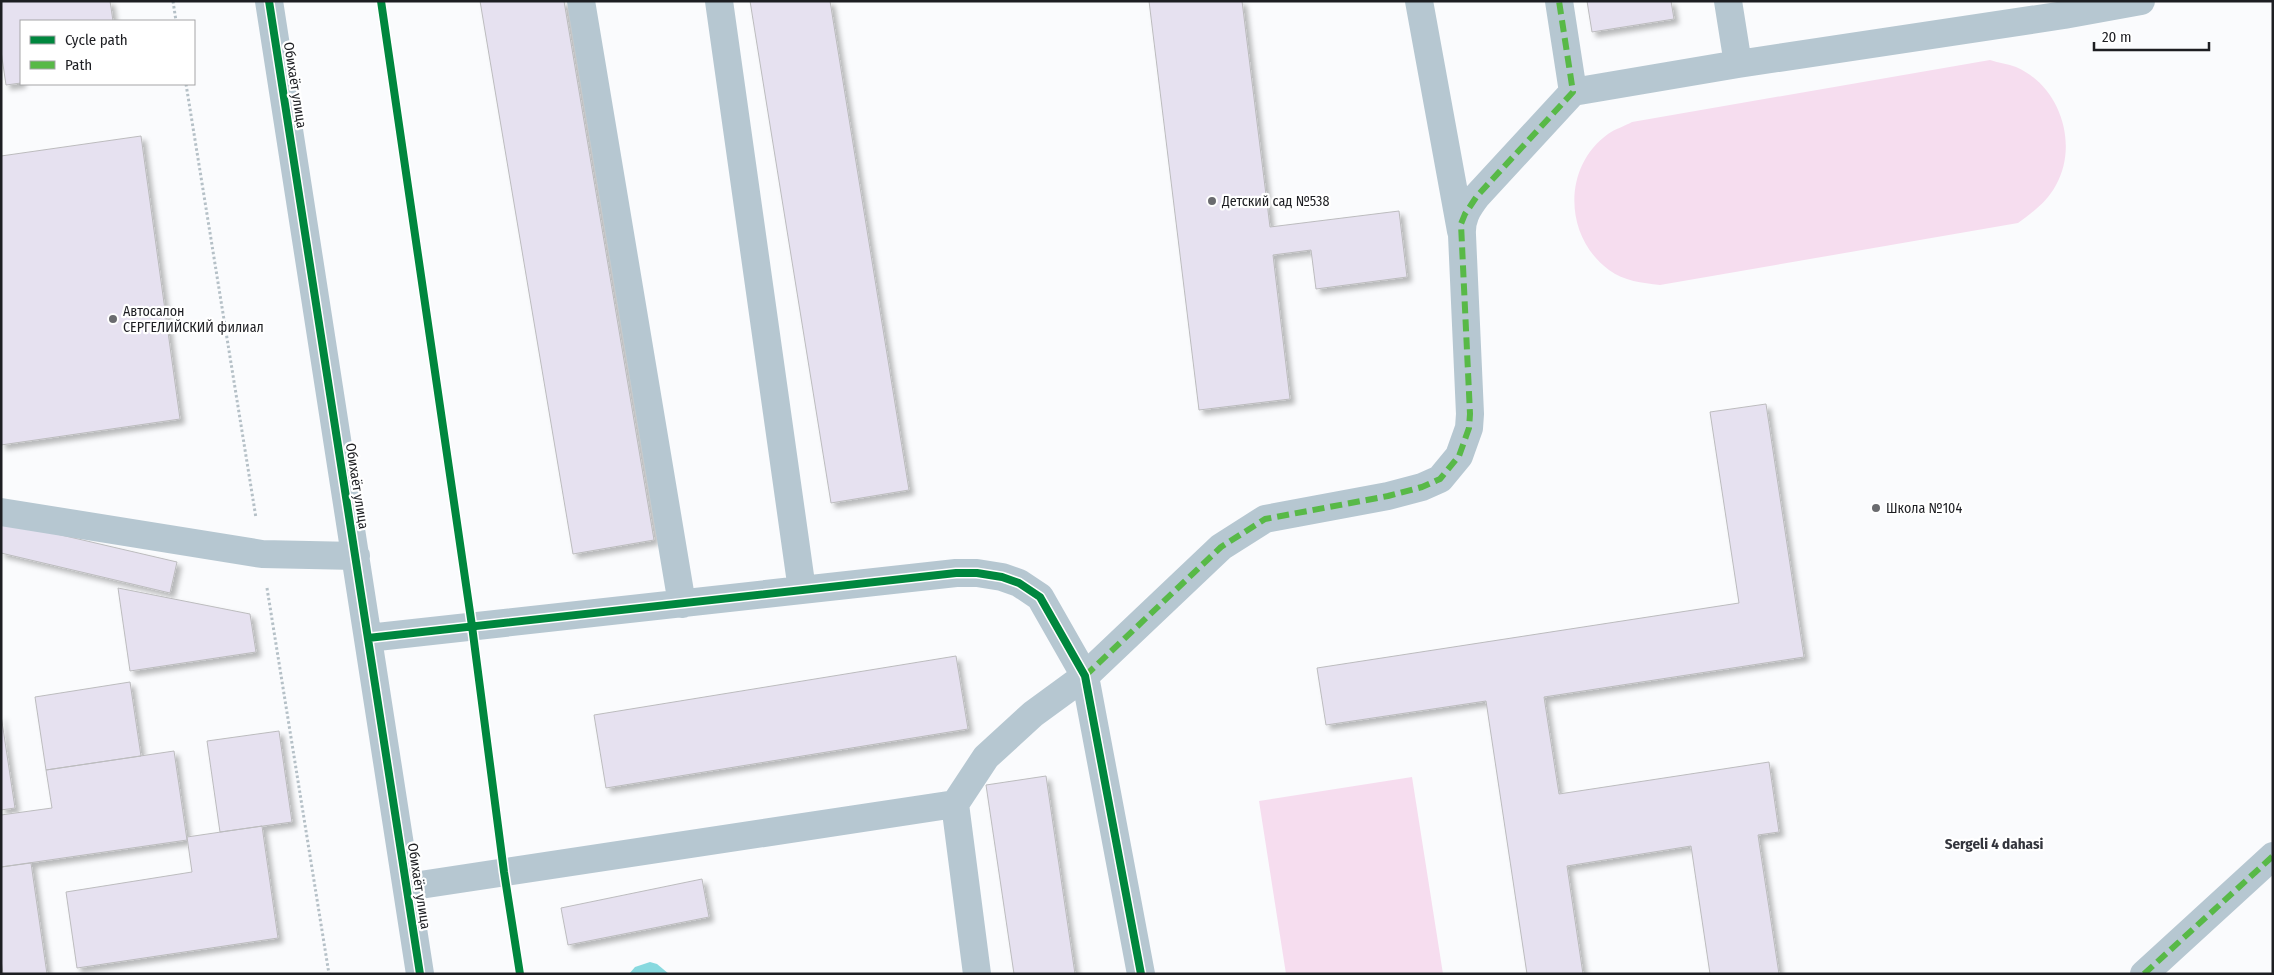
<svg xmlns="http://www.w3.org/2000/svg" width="2274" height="975" font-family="'Fira Sans Condensed',sans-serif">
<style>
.green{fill:#f6ddef}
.water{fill:#87d9df}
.building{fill:#e6e1f0;stroke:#bcbcbe;filter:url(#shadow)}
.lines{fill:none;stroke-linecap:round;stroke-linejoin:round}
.path{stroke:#b5c0c7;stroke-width:3;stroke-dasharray:2.5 2.5;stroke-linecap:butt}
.minor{stroke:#b6c7d1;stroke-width:28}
.quiet{stroke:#58b947;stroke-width:6;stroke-dasharray:12 6;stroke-linecap:butt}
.cycleway-casing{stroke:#fff;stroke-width:11}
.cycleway{stroke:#00873e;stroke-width:8}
.poi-dot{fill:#6a6b6f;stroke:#fff;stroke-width:2}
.labels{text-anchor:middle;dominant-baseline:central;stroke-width:4.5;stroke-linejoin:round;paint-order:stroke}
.street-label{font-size:14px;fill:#1d1e22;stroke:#fff}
.poi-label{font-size:14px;fill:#1d1e22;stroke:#fff;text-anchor:start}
.neighbourhood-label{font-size:15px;font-weight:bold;fill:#33353d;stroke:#fff}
</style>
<defs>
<filter id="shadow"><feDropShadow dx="4.5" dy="4.5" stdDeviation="2.5" flood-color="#0004"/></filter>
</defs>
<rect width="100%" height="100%" fill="#fafbfd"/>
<!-- green -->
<path class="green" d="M1990 60C1999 63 2008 64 2016 67 2060 86 2079 144 2056 185 2047 202 2033 212 2018 223L1660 285C1642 283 1624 281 1609 270 1564 237 1562 167 1608 134 1615 129 1625 126 1632 122Z
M1412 777 1443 974H1286L1259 801Z"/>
<!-- water -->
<path class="water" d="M650 962 657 964 669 974H629L635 967Z"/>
<!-- building -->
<path class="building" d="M1 1H110L113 21H21V83L6 85 1 51Z
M480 1H564L654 540 573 554Z
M750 1H830L909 490 831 503Z
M1149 1H1242L1270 227 1399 211 1407 277 1316 289 1311 250 1273 255 1290 399 1199 410Z
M1587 1H1671L1674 19 1592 32Z
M141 136 180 419 1 445V156Z
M1766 404 1804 657 1544 697 1559 794 1769 762 1779 832 1758 835 1779 974H1710L1691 846 1567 866 1583 974H1527L1486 701 1326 725 1317 668 1739 603 1710 412Z
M1 521 177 562 170 593 1 553Z
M118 588 250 614 256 652 130 671Z
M956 656 968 729 606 788 594 715Z
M130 682 141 756 46 770 35 697Z
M1 715 15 808 1 810Z
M279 731 292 822 220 832 207 741Z
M174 751 187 840 1 867V815L52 808 46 770Z
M1046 776 1075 974H1014L986 785Z
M262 826 278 938 77 968 66 892 192 872 187 837Z
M31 863 47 974H3L1 960V867Z
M702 879 709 917 568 945 561 908Z"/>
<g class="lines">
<!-- path -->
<path class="path" d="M173 1 176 21
M186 84 256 518
M267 588 329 974"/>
<!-- minor -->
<path class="minor" d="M269 1 420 974
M581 1 682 604
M719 1 802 590
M1419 1 1461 231
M1559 1 1573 92
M1728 1 1738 64
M1 512 262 554 356 556
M368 638 956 573H977L1002 577 1019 583 1040 597 1085 676 1141 974
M955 804 977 974
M407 887 955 804 986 757 1033 714 1085 676 1221 547 1265 519 1388 496 1422 487 1440 479 1459 456 1469 428 1470 414 1462 235C1461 219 1467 209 1477 196L1573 92 1738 64 2064 15 2141 1
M2144 974 2273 856"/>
<!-- quiet -->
<path class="quiet" d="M1085 676 1221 547 1265 519 1388 496 1422 487 1440 479 1459 456 1469 428 1470 414 1461 224 1465 214 1477 196 1573 92 1559 1
M2144 974 2273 856"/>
<!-- cycleway casing -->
<g class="cycleway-casing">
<path id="cycleway" d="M269 1 420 974
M381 1 472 626 504 872 520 974
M368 638 956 573H977L1002 577 1019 583 1040 597 1085 676 1141 974"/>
</g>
<!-- cycleway -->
<use href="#cycleway" class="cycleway"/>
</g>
<!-- markers -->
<g class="poi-dot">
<circle cx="1212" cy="201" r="5"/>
<circle cx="113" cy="319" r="5"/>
<circle cx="1876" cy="508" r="5"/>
</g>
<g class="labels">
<!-- street labels -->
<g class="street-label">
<text transform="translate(295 85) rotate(81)">Обихаёт улица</text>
<text transform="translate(357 486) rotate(81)">Обихаёт улица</text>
<text transform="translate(419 886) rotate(81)">Обихаёт улица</text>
</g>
<!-- poi labels -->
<g class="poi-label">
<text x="1222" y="201">Детский сад №538</text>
<text x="123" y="311">Автосалон<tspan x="123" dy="16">СЕРГЕЛИЙСКИЙ филиал</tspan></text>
<text x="1886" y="508">Школа №104</text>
</g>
<!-- neighbourhood labels -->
<g class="neighbourhood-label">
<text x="1994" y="844">Sergeli 4 dahasi</text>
</g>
</g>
<!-- border -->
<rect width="2274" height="975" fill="none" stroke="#1d1e22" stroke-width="5"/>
<!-- legend -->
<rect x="20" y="20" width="175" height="65" fill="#ffffff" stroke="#a5a5a7"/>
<rect x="30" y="36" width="25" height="8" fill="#00873e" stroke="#a5a5a7"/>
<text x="65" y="45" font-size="15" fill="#1d1e22">Cycle path</text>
<rect x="30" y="61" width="25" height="8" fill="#58b947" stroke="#a5a5a7"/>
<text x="65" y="70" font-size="15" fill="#1d1e22">Path</text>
<!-- scale -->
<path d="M2094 42v8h115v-8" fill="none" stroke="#1d1e22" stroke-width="2.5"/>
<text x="2102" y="42" font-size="15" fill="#1d1e22" stroke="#ffffff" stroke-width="4" paint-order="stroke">20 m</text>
</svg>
